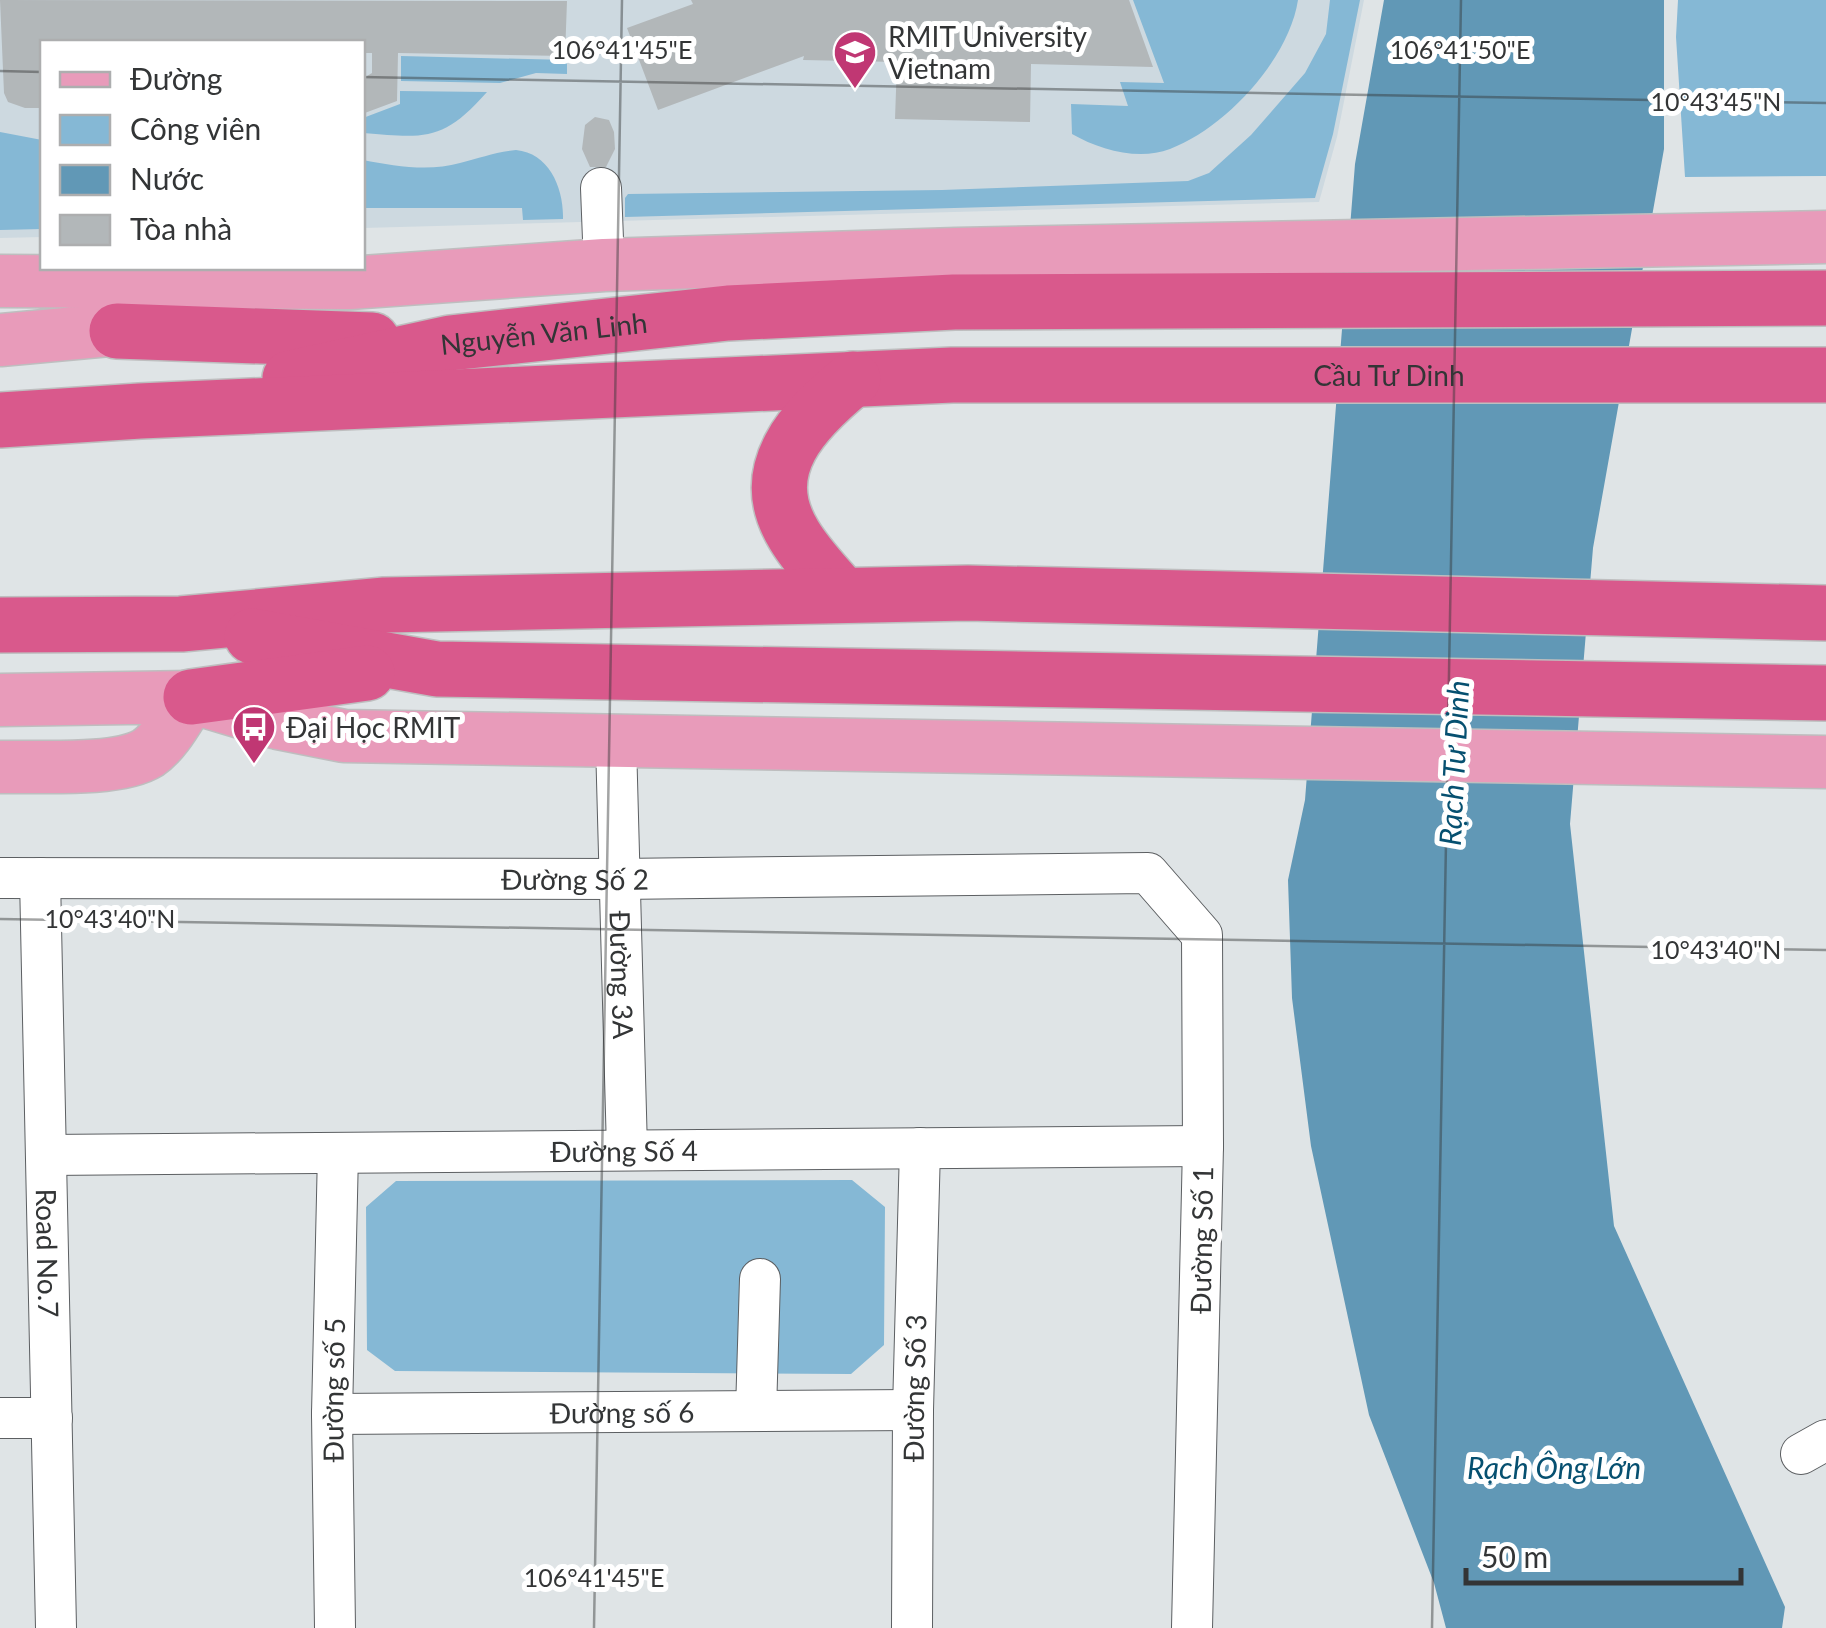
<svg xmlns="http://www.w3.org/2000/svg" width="1826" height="1628" font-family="Lato,sans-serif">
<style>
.built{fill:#cdd9e0}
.green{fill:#85b8d5}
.water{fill:#6198b6}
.building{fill:#b2b7b9}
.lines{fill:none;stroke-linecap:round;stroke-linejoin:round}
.minor-casing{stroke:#5c5f62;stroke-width:42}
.major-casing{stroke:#bebebf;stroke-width:55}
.highway-casing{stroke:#bebebf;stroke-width:58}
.minor{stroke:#fff;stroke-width:40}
.major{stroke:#e89bba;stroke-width:52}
.highway{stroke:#d9598c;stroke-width:55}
.ticks{fill:none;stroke:#333536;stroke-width:2.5;stroke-opacity:0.45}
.labels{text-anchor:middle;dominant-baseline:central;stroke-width:10;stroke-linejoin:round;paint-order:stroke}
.poi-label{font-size:28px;fill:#333536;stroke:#fff;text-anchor:start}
.street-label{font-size:28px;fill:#333536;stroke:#fff}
.water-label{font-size:30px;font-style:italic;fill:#065070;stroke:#fff}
.ticks-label{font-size:25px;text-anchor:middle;fill:#333536;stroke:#fff;stroke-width:10;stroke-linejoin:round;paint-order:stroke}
</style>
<rect width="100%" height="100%" fill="#dfe4e6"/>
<!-- built -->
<path class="built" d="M0 0H1364L1337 137 1319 202 363 228 362 42H42V237L0 238Z"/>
<!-- green -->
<path class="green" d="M1133 0H1298C1289 59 1226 128 1170 149 1139 161 1100 150 1072 134L1071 104 1128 106 1120 82 1164 83Z
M1330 0H1360L1333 134 1315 198 625 217V198L628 194 942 190 1188 181 1209 173 1251 135 1305 73 1326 34Z
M1678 0H1826V176L1685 177 1676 37Z
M401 56 567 60V74L536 73 500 83 401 81Z
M400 91 487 92C443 142 425 138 363 133V118L400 104Z
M0 132 42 140V229L0 230Z
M516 150C549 153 564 188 563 219L523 220 522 208H365L363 224V160C394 166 429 172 460 163 480 158 495 152 516 150Z
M852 1180 885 1207 884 1345 851 1374 395 1371 367 1350 366 1207 396 1181Z"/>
<!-- water -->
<path class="water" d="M1384 0H1664V149L1593 548 1570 824 1614 1226 1785 1607 1782 1628H1446L1434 1583 1369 1415 1311 1146 1292 998 1288 880 1305 800 1355 164Z"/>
<!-- building -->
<path class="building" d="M0 0 567 1 565 56 398 53 397 101 362 114V79L372 73V53H362V42H42V108H25L8 102 4 93Z
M691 0H1129L1153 67 1031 64 1030 122 895 119 897 62 803 60 804 56 658 110 627 28 693 4Z
M595 117 609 120 614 132 615 149 606 167H590L582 149 585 125Z"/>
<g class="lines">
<!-- minor casing -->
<g class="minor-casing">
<g id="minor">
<path d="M601 188 604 265"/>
<path id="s1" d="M616 743 627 1150"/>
<path id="s2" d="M0 878 618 879 1148 873 1202 935 1203 1146 1192 1628"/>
<path id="s3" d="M40 878 56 1628"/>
<path id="s4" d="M46 1155 1203 1146"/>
<path d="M756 1411 760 1279"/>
<path id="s5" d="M332 1414 913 1410"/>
<path d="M0 1418H52"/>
<path d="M1801 1454 1826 1440"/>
<path id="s6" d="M335 1628 332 1414 338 1153"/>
<path id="s7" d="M912 1628 913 1410 920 1148"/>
</g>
</g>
<!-- major casing -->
<g class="major-casing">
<path id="major" d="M0 281 349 283 604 265 957 254 1826 237
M0 340 163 325
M0 700 191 697 278 723 344 736 1826 762
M0 767C37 766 118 772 148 753 166 741 179 715 191 697"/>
</g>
<!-- highway casing -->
<g class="highway-casing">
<g id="highway">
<path d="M117 331 372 340"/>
<path id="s8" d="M290 378 450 343 728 313 954 302 1826 298"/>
<path id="s9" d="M0 420 140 411 952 375H1826"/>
<path d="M842 595C826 576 807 557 794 535 754 469 804 419 853 379"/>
<path d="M0 625 181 624 385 605 968 593 1826 613"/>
<path d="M252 636 437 669 1826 693"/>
<path d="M191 697 367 673"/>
</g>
</g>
<!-- minor -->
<use href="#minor" class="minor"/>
<!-- major -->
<use href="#major" class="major"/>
<!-- highway -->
<use href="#highway" class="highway"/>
</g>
<!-- ticks -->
<path class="ticks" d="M0 71 42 72M362 77 1826 103M0 919 1826 950M594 1628 622 0M1432 1628 1461 0"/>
<!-- icons -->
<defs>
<g id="university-pin" transform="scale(2.25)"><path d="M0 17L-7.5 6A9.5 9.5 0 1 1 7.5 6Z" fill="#c03773" stroke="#fff"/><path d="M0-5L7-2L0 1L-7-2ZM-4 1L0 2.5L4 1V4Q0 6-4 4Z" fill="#fff"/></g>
<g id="bus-pin" transform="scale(2.25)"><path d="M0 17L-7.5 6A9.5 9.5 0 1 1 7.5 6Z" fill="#c03773" stroke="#fff"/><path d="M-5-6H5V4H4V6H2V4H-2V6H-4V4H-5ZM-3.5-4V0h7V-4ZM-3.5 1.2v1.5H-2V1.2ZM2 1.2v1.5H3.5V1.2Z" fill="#fff"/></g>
</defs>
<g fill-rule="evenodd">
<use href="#university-pin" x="855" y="52"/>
<use href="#bus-pin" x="254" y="727"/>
</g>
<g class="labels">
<!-- poi labels -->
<g class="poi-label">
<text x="888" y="36">RMIT University<tspan x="888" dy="32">Vietnam</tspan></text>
<text x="286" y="727">Đại Học RMIT</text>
</g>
<!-- street labels -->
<g class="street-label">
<text stroke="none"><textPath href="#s8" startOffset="258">Nguyễn Văn Linh</textPath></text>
<text stroke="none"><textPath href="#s9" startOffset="1390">Cầu Tư Dinh</textPath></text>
<text stroke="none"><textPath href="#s2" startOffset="575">Đường Số 2</textPath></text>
<text stroke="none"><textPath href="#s1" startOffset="232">Đường 3A</textPath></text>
<text stroke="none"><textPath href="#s4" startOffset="578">Đường Số 4</textPath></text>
<text transform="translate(1201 1240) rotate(-89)">Đường Số 1</text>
<text stroke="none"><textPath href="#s3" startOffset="375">Road No.7</textPath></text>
<text stroke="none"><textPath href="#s7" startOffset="240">Đường Số 3</textPath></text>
<text stroke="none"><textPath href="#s6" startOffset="238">Đường số 5</textPath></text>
<text stroke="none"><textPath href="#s5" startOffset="290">Đường số 6</textPath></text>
</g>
<!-- water labels -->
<g class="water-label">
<text transform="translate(1453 763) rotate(-87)">Rạch Tư Dinh</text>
<text x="1554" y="1467">Rạch Ông Lớn</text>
</g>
</g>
<g class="ticks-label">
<text x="622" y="59">106°41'45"E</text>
<text x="1460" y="59">106°41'50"E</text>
<text x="1716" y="111">10°43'45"N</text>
<text x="110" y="928">10°43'40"N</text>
<text x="1716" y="959">10°43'40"N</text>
<text x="594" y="1587">106°41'45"E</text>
</g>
<!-- legend -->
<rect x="40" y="40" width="325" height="230" fill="#ffffff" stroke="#adaeaf" stroke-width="2.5"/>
<rect x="60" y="72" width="50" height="15" fill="#e89bba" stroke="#adaeaf" stroke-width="2.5"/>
<text x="130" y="90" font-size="30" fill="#333536">Đường</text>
<rect x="60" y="115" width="50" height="30" fill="#85b8d5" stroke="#adaeaf" stroke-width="2.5"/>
<text x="130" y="140" font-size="30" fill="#333536">Công viên</text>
<rect x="60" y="165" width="50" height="30" fill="#6198b6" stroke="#adaeaf" stroke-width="2.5"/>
<text x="130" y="190" font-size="30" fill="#333536">Nước</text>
<rect x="60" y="215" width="50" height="30" fill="#b2b7b9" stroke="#adaeaf" stroke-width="2.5"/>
<text x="130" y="240" font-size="30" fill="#333536">Tòa nhà</text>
<!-- scale -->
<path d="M1466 1568v15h275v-15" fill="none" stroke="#333536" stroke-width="5"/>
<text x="1481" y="1568" font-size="30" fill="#333536" stroke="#ffffff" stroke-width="8" paint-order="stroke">50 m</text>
</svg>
